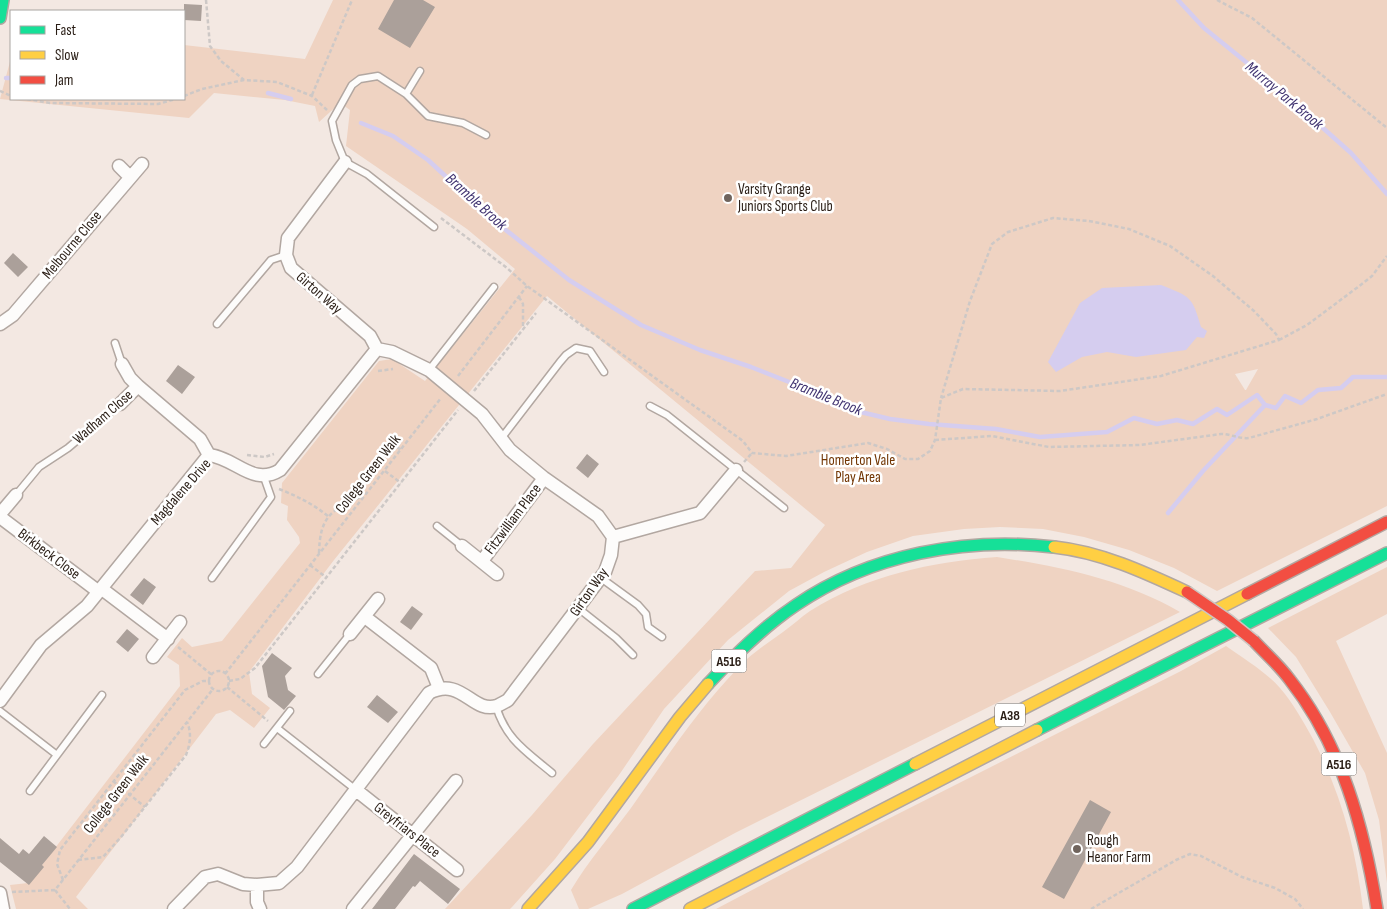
<svg xmlns="http://www.w3.org/2000/svg" width="1387" height="909" font-family="'Sofia Sans Condensed',sans-serif">
<style>
.green{fill:#efd3c2;fill-rule:evenodd}
.water{fill:#d5cdef}
.lines{fill:none;stroke-linecap:round;stroke-linejoin:round}
.stream{stroke:#d5cdef;stroke-width:4.5}
.building{fill:#aba09a}
.lane-casing{stroke:#b2a7a1;stroke-width:9}
.street-casing{stroke:#b2a7a1;stroke-width:15}
.fast-casing{stroke:#b2a7a1;stroke-width:14}
.slow-casing{stroke:#b2a7a1;stroke-width:14}
.jam-casing{stroke:#b2a7a1;stroke-width:14}
.path{stroke:#cdc8c6;stroke-width:2.5;stroke-dasharray:4 2.5;stroke-linecap:butt}
.lane{stroke:#fdfcfb;stroke-width:6}
.street{stroke:#fdfcfb;stroke-width:12}
.fast{stroke:#16e098;stroke-width:11}
.slow{stroke:#ffcf43;stroke-width:11}
.jam{stroke:#f24e42;stroke-width:11}
.jam-bridge-casing{stroke:#ccc5c1;stroke-width:14;stroke-linecap:butt}
.jam-bridge{stroke:#f24e42;stroke-width:11}
.poi-dot{fill:#70645d;stroke:#fff;stroke-width:2}
.labels{text-anchor:middle;dominant-baseline:central;stroke-width:5;stroke-linejoin:round;paint-order:stroke}
.shield{fill:#fff;stroke:#69615b;stroke-width:1}
.shield-label{font-size:14px;font-weight:bold;fill:#291d15}
.poi-label{font-size:15px;fill:#291d15;stroke:#fff;text-anchor:start}
.street-label{font-size:15px;fill:#291d15;stroke:#fff}
.park-label{font-size:15px;fill:#723604;stroke:#fff}
.water-label{font-size:16px;font-style:italic;fill:#403370;stroke:#fff}
</style>
<rect width="100%" height="100%" fill="#f3e8e2"/>
<!-- green -->
<path class="green" d="M333 0H1387V506L1217 591 1174 568 1129 550 1084 537 1043 529 1000 527 964 529 913 536 867 552 824 572 789 591 728 640 664 709 619 775 555 859 512 907 510 909H445L532 815 593 744 755 571 791 568 825 525 547 296 334 560 249 672 252 694 270 708 254 728 230 710 216 714 76 897 88 909H16L10 885 28 883 180 686 179 665 167 657 182 638 192 647 222 641 300 543 299 537 287 520 288 506 281 503 282 483 379 361 392 359 425 381 515 269 467 229 346 146 350 110 340 103 319 122 315 106 285 100 214 93 189 118 0 99 11 58V99H184V45L305 59ZM1258 369 1246 390H1245L1235 374Z
M997 557C1061 567 1123 579 1180 612L735 833 622 894 588 909H579L571 890C589 860 611 835 631 808 665 760 698 709 739 667 752 653 768 643 783 632 793 625 801 617 810 611 868 575 931 562 997 557Z
M1387 567V614L1336 641 1387 753V883L1379 820 1365 773 1330 712 1296 657 1268 628Z
M1226 646C1244 659 1265 671 1280 688 1293 703 1303 721 1313 739 1341 793 1356 849 1363 909H716L872 827 1181 671Z"/>
<!-- water -->
<path class="water" d="M1161 285C1191 297 1192 296 1201 327L1207 331 1204 338 1197 337 1186 350 1136 357 1107 352 1082 357 1056 372 1048 362 1080 303 1102 288Z"/>
<g class="lines">
<!-- stream -->
<path class="stream" d="M1178 0 1204 28 1278 88 1351 153 1387 194
M6 78H11
M268 93 291 99
M361 123 393 136 428 160 492 219 569 280 641 325 700 350 751 367 802 387 848 409 890 419 929 424 996 429 1040 437 1107 432 1134 418 1157 424 1177 420 1193 424 1217 409 1227 415 1257 395 1265 405 1276 408 1285 396 1301 403 1318 390 1341 388 1353 377H1387
M1168 513 1203 471 1265 405"/>
</g>
<!-- building -->
<path class="building" d="M394 0H423L435 7 410 48 378 29Z
M184 4 202 5 201 21 184 20Z
M13 253 28 267 18 277 4 263Z
M178 365 195 377 182 394 166 381Z
M587 454 599 464 588 478 576 468Z
M144 578 156 587 143 605 130 595Z
M412 606 423 614 411 630 400 622Z
M127 629 139 639 128 652 116 642Z
M272 653 292 668 285 676 288 690 296 696 284 710 268 697 262 666Z
M377 695 398 712 388 723 367 707Z
M1090 800 1111 812 1064 899 1042 887Z
M44 836 57 847 42 865 44 867 29 885 0 862V838L19 854 23 849 29 854Z
M414 854 460 889 448 904 420 881 415 887 413 886 395 909H372Z"/>
<g class="lines">
<!-- lane casing -->
<g class="lane-casing">
<path id="lane" d="M406 94 420 71
M434 227 367 174 345 162 336 140 332 121 352 85 360 79 378 76 406 94 428 116 463 123 486 135
M217 324 271 260 286 255
M115 343 122 364
M429 370 494 287
M650 406 667 415 784 508
M500 440 560 362 566 355 576 348 590 351 604 372
M16 495 39 467 68 448 120 404
M437 526 462 546
M212 578 271 497 264 477
M601 578 638 605 646 614 648 627 662 637
M578 608 616 638 633 655
M318 674 350 634
M496 706C506 740 527 752 552 773
M0 711 57 755
M277 728 356 790
M264 744 290 711
M30 791 102 695"/>
</g>
<!-- street casing -->
<g class="street-casing">
<path id="street" d="M119 166 130 177
M0 324 13 315 142 164
M122 364 130 378 138 386 200 439 209 455
M120 404 138 386
M0 514 16 495
M0 517 99 592
M613 537 700 513 736 470
M462 546 497 574
M482 561 544 478
M102 589 168 639
M365 617 431 668 439 688
M350 634 378 599
M153 657 180 622
M0 701 41 645 87 606 209 455C236 458 253 487 280 470L377 349
M356 790 457 870
M257 885V902L260 909
M0 893 3 909
M174 909 205 877 218 874 243 884 257 885 279 883 297 867 429 693C462 676 472 714 497 706 501 704 505 702 508 700L605 572 611 555 613 537 598 516 544 478 510 450 482 414 429 370 392 352 377 349 370 336 291 268 286 255 288 238 345 162
M353 909 456 781"/>
</g>
<!-- fast casing -->
<g class="fast-casing">
<path id="fast" d="M0 18 3 0
M708 684C735 655 763 627 796 605 871 554 965 537 1054 547
M1037 730 1387 553
M633 909 915 764"/>
</g>
<!-- slow casing -->
<g class="slow-casing">
<path id="slow" d="M1054 547C1101 552 1144 572 1187 592
M915 764 1247 594
M528 909 588 842 680 717 708 684
M690 909 1037 730"/>
</g>
<!-- jam casing -->
<g class="jam-casing">
<path id="jam" d="M1247 594 1387 522
M1254 641C1266 654 1280 666 1290 680 1342 746 1364 828 1377 909"/>
</g>
<!-- path -->
<path class="path" d="M206 0 210 46 221 61 244 80 277 82 312 96 327 110
M1217 0 1252 18 1387 128
M0 91 11 96
M312 95 352 0
M184 96 202 89 244 80
M27 99 50 103 158 104 176 99
M441 218 507 268 527 286 743 441 752 453 786 456 868 443 887 449 905 459H918L930 451 935 440 941 398 963 389 1060 391 1161 376 1279 340 1276 334 1254 311 1213 276 1170 246 1129 229 1089 221 1053 218 1008 232 992 244 970 301 941 398
M519 297 523 304V328
M1279 340 1307 325 1358 287 1372 276 1387 256
M378 371 393 369
M458 376 527 286
M474 391 536 313
M935 440 992 436 1049 447 1140 445 1221 434C1231 434 1239 439 1249 438L1317 419 1387 394
M392 443 401 450
M247 455 265 457 274 454
M744 462 752 453
M385 471 401 483
M279 489C297 496 313 504 328 516
M319 553C320 516 331 510 363 496
M310 565 327 578
M178 647 212 675
M209 681a10 10 0 1 1 20 0a10 10 0 1 1-20 0Z
M225 674 441 398
M229 681 240 679 255 668 458 410
M227 687 268 721
M113 781 145 807
M78 860 103 857 121 837 186 755C190 745 192 733 187 722
M63 880 57 864 60 850 185 690 203 681H209
M55 890 70 909
M12 892 55 890 213 689
M1091 909 1176 860 1190 854 1201 856 1242 877 1275 888 1295 899 1303 909"/>
<!-- lane -->
<use href="#lane" class="lane"/>
<!-- street -->
<use href="#street" class="street"/>
<!-- fast -->
<use href="#fast" class="fast"/>
<!-- slow -->
<use href="#slow" class="slow"/>
<!-- jam -->
<use href="#jam" class="jam"/>
<!-- jam-bridge casing -->
<g class="jam-bridge-casing">
<path id="jam-bridge" d="M1187 592 1228 620 1254 641"/>
</g>
<!-- jam-bridge -->
<use href="#jam-bridge" class="jam-bridge"/>
</g>
<!-- markers -->
<g class="poi-dot">
<circle cx="728" cy="198" r="5"/>
<circle cx="1077" cy="849" r="5"/>
</g>
<g class="labels">
<!-- shield labels -->
<g class="shield">
<rect x="711.5" y="649.5" width="35" height="23" rx="4"/>
<rect x="995" y="703.5" width="30" height="23" rx="4"/>
<rect x="1321.5" y="752.5" width="35" height="23" rx="4"/>
</g>
<g class="shield-label">
<text x="729" y="661">A516</text>
<text x="1010" y="715">A38</text>
<text x="1339" y="764">A516</text>
</g>
<!-- poi labels -->
<g class="poi-label">
<text x="738" y="189">Varsity Grange<tspan x="738" dy="17">Juniors Sports Club</tspan></text>
<text x="1087" y="840">Rough<tspan x="1087" dy="17">Heanor Farm</tspan></text>
</g>
<!-- street labels -->
<g class="street-label">
<text transform="translate(72 245) rotate(-50)">Melbourne Close</text>
<text transform="translate(319 293) rotate(41)">Girton Way</text>
<text transform="translate(103 417) rotate(-41)">Wadham Close</text>
<text transform="translate(368 474) rotate(-52)">College Green Walk</text>
<text transform="translate(181 492) rotate(-49)">Magdalene Drive</text>
<text transform="translate(513 519) rotate(-53)">Fitzwilliam Place</text>
<text transform="translate(49 554) rotate(37)">Birkbeck Close</text>
<text transform="translate(589 592) rotate(-55)">Girton Way</text>
<text transform="translate(116 794) rotate(-52)">College Green Walk</text>
<text transform="translate(407 830) rotate(38)">Greyfriars Place</text>
</g>
<!-- park labels -->
<g class="park-label">
<text x="858" y="460">Homerton Vale<tspan x="858" dy="17">Play Area</tspan></text>
</g>
<!-- water labels -->
<g class="water-label">
<text transform="translate(1284 96) rotate(40)">Murray Park Brook</text>
<text transform="translate(476 202) rotate(42)">Bramble Brook</text>
<text transform="translate(826 397) rotate(22)">Bramble Brook</text>
</g>
</g>
<!-- legend -->
<rect x="10" y="10" width="175" height="90" fill="#ffffff" stroke="#a9a5a1"/>
<rect x="20" y="26" width="25" height="8" fill="#16e098" stroke="#a9a5a1"/>
<text x="55" y="35" font-size="15" fill="#291d15">Fast</text>
<rect x="20" y="51" width="25" height="8" fill="#ffcf43" stroke="#a9a5a1"/>
<text x="55" y="60" font-size="15" fill="#291d15">Slow</text>
<rect x="20" y="76" width="25" height="8" fill="#f24e42" stroke="#a9a5a1"/>
<text x="55" y="85" font-size="15" fill="#291d15">Jam</text>
</svg>
